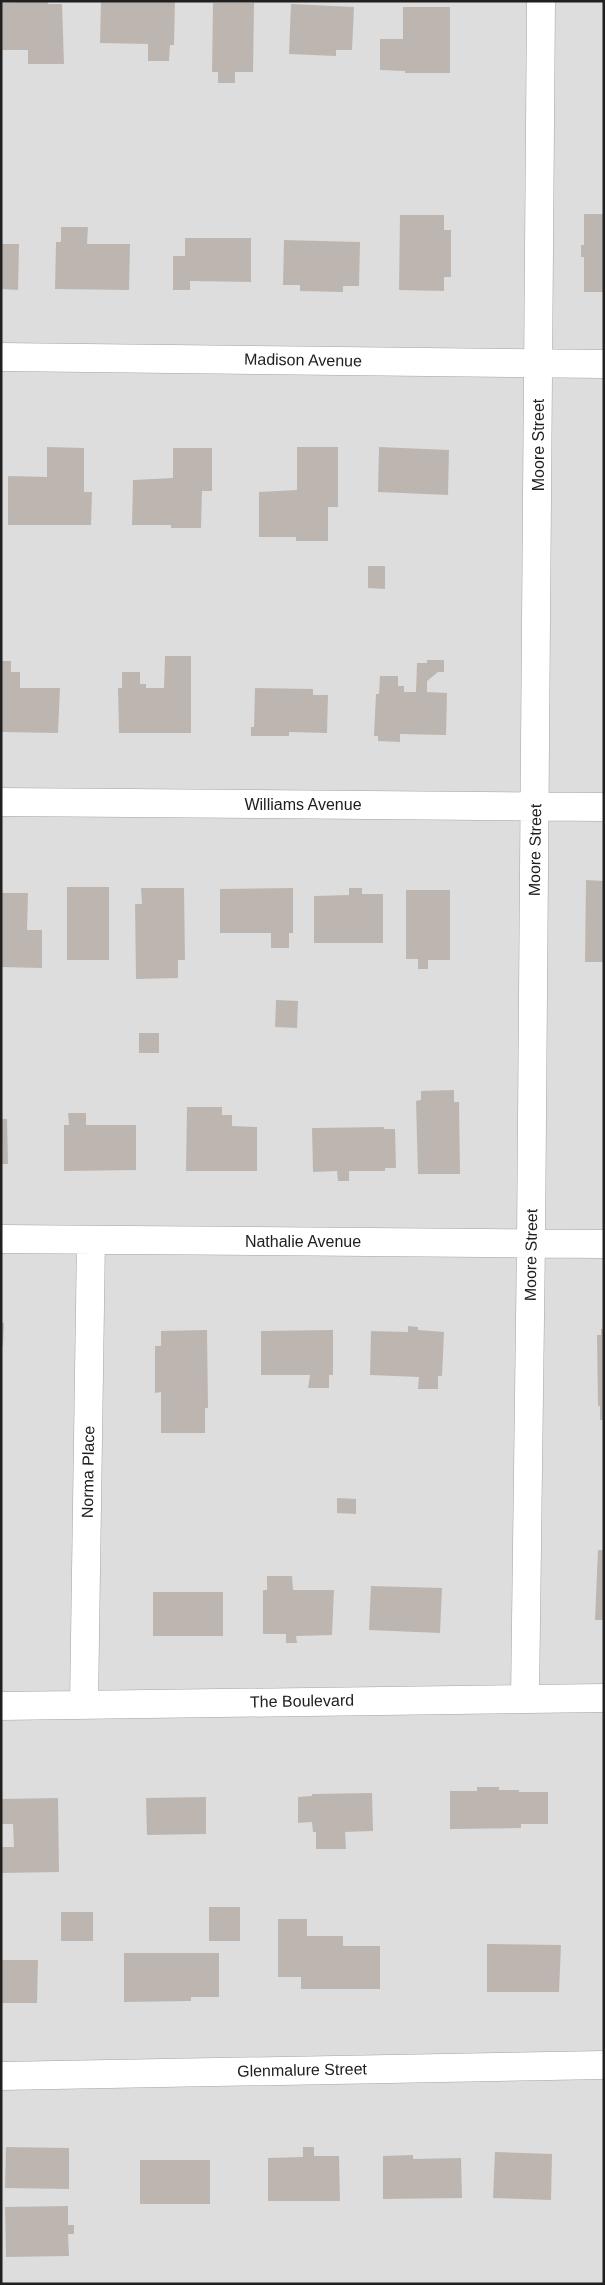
<svg xmlns="http://www.w3.org/2000/svg" width="605" height="2285" font-family="Helvetica,sans-serif">
<style>
.residential{fill:#dedddd}
.building{fill:#bdb6b0}
.lines{fill:none;stroke-linecap:round;stroke-linejoin:round}
.street-casing{stroke:#a4a4a4;stroke-width:29}
.street{stroke:#fff;stroke-width:28}
.labels{text-anchor:middle;dominant-baseline:central;stroke-width:4;stroke-linejoin:round;paint-order:stroke}
.street-label{font-size:16px;fill:#202020;stroke:#fff}
</style>
<rect width="100%" height="100%" fill="#f0eee7"/>
<!-- residential -->
<path class="residential" d="M1 1H604V2284H1Z"/>
<!-- building -->
<path class="building" d="M48 1V4H62L64 64H28V50H1V3Z
M101 1H175L174 45H170L169 61H148V44L100 43Z
M213 3H254L253 72H235V83H218V72H212Z
M291 4 354 7 352 50H336V56L289 54Z
M403 7H450V73H405V71L380 70V39H403Z
M584 214H604V292H584V257H581V245H584Z
M400 215H444V230H451V277H444V291L399 290Z
M61 227H88L87 244H130L129 290 55 289 56 242H61Z
M185 238H251V282L190 281V290H173V256H185Z
M284 240 360 242 359 286H343V292L300 291V285H283Z
M1 244H19L18 290 1 289Z
M47 447 84 448V492H92L91 525H8V476L47 477Z
M297 447H338V507H328V541H296V537H259V492L297 490Z
M379 447 449 450 448 495 378 492Z
M173 448H212V491H202L201 528H171V525H132L133 480 173 478Z
M368 566H385V589L368 588Z
M165 656H191V733H119L118 688H122V672H140V684H146V688H164Z
M427 660H444V672H438L427 681V692L447 693 446 735 400 734V742L378 741V736H374L376 694H379L380 676H398V686H404V692H416L417 663H427Z
M1 661H11V672H20V688H60L58 733 1 732Z
M255 688 313 689V695H328L327 733 289 732V736H251V727H254Z
M586 880 604 881V962H585Z
M67 887H109V960H67Z
M141 888H184L185 960H178V978L136 979 135 904H142Z
M293 888V933H289V948H271V933H220V889Z
M349 888H362V894H383V943H314V896L349 895Z
M406 890H450V960H428V969H418V959H406Z
M1 893H28L27 930H42V968L1 967Z
M276 1000 298 1001 297 1028 275 1027Z
M139 1033H159V1053H139Z
M454 1090V1102H459L460 1174H418L416 1101 421 1100V1091Z
M187 1107H222V1115H232V1126L257 1127V1171H186Z
M68 1113H86V1125H136V1170L64 1171V1125H69Z
M1 1119H7L8 1164H1Z
M384 1127V1129H395L396 1168H385V1171H349V1181H338L337 1171 313 1172 312 1128Z
M1 1323H4L3 1346 1 1345Z
M408 1326 418 1327V1330L444 1332 442 1376H438V1389H418L419 1377 370 1375 371 1331 408 1332Z
M601 1329H604V1420H600V1406H598L597 1335H601Z
M207 1330 208 1408H205V1433H161V1392L155 1393V1346H161V1331Z
M333 1330V1375H329V1388H308L310 1375H261V1331Z
M337 1498 356 1499V1514L337 1513Z
M598 1550H604V1620H595Z
M267 1576H292L293 1590H334L332 1635 296 1636 297 1643H286V1634H263V1590H267Z
M371 1586 442 1588 440 1633 369 1630Z
M153 1592H223V1636H153Z
M477 1787H499V1790H519V1792H548V1824H521V1828L450 1829V1791H477Z
M372 1793 373 1831 345 1832 346 1849H316V1832H313L312 1822 298 1823V1797L312 1796V1794Z
M206 1797V1834L147 1835 146 1798Z
M58 1798 59 1872 1 1873V1847H14L13 1824H2L1 1799Z
M209 1907H240V1941H209Z
M61 1912H93V1941H61Z
M278 1919H307V1936H343V1946H380V1989H301V1977H278Z
M487 1944 561 1945 559 1992H487Z
M124 1953H219V1997H191V2001L124 2002Z
M1 1960H38L37 2003H1Z
M6 2147 69 2148V2189L5 2188Z
M303 2147H314V2156H339L340 2201H268V2158L303 2157Z
M495 2152 552 2154 551 2200 493 2198Z
M413 2155V2159L461 2158 462 2198 383 2199V2156Z
M140 2160H210V2204H140Z
M68 2206V2225H74V2234H68L69 2256 6 2257 5 2207Z"/>
<g class="lines">
<!-- street casing -->
<g class="street-casing">
<path id="street" d="M1 357 604 364
M1 802 604 807
M1 1239 604 1244
M525 1698 531 1243 541 1
M84 1705 91 1240
M1 1706 604 1698
M1 2076 604 2065"/>
</g>
<!-- street -->
<use href="#street" class="street"/>
</g>
<g class="labels">
<!-- street labels -->
<g class="street-label">
<text transform="translate(303 360) rotate(1)">Madison Avenue</text>
<text transform="translate(538 445) rotate(-90)">Moore Street</text>
<text x="303" y="804">Williams Avenue</text>
<text transform="translate(535 850) rotate(-89)">Moore Street</text>
<text x="303" y="1241">Nathalie Avenue</text>
<text transform="translate(531 1255) rotate(-89)">Moore Street</text>
<text transform="translate(88 1472) rotate(-89)">Norma Place</text>
<text transform="translate(302 1701) rotate(-1)">The Boulevard</text>
<text transform="translate(302 2070) rotate(-1)">Glenmalure Street</text>
</g>
</g>
<!-- border -->
<rect width="605" height="2285" fill="none" stroke="#202020" stroke-width="5"/>
</svg>
